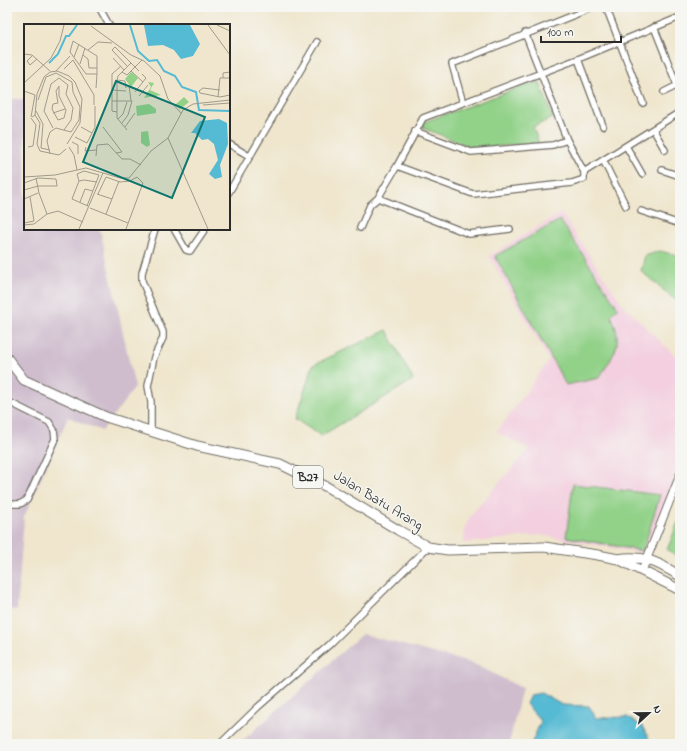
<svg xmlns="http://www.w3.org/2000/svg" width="687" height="751" font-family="'Indie Flower',sans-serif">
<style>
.built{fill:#f3cfdf}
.industrial{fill:#cfbdce}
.green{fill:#91d188;stroke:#5e7e5a}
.water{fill:#55bad3;stroke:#40727f}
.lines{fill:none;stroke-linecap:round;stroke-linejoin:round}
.minor-casing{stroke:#706c64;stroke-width:8}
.tertiary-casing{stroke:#706c64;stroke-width:9}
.primary-casing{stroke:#706c64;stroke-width:11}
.minor{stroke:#fff;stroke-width:5.5}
.tertiary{stroke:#fff;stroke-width:7}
.primary{stroke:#fff;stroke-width:9}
.labels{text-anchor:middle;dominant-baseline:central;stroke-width:3;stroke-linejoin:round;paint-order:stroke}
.shield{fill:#f6f6f2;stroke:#686867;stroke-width:1}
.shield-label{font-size:13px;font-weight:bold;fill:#2b2b2b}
.street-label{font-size:14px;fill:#2b2b2b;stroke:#f6f6f2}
.inset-river{fill:none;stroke:#55bad3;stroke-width:2}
.inset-road{fill:none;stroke:#a19b8c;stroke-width:1}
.view{fill:#0f766e;fill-opacity:0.15;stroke:#0f766e;stroke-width:2}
.inset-edge{fill:none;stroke:#2b2b2b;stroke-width:2}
</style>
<rect width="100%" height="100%" fill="#f6f6f2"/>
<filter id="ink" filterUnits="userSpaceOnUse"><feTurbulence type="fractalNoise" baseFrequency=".025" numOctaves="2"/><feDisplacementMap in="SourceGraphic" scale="8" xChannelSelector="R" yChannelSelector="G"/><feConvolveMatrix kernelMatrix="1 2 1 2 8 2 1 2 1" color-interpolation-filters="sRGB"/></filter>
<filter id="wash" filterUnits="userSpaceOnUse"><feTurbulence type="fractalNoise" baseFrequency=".012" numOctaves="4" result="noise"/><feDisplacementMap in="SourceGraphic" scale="16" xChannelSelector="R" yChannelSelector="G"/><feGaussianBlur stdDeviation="0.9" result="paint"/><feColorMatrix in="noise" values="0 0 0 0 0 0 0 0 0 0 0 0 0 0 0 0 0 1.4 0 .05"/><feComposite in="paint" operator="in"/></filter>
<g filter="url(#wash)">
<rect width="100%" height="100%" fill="#efe6cd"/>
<!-- built -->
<path class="built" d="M561 213 623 305 680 360V467L645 554 540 535 464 543V530L470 516 529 449 497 432 549 360 489 256Z"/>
<!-- industrial -->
<path class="industrial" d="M7 99H25V229H100L135 387 102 431 68 417 24 517 17 610 7 609Z
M362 634 474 664 522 688 509 744H239Z"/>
<!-- green -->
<path class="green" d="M535 82 540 83 553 118 533 127 539 143 478 148 468 146 423 128 424 122Z
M560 220 618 308 611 315C624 346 615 352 599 378L566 385 495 256Z
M660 251 680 256V304L641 271 645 256Z
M387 330 413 380 321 436 295 419 313 365Z
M573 484 660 495 643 551 566 537Z
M680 517V558L667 550Z"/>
<!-- water -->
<path class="water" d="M541 693 562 705 589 706 596 718 627 717 642 726 652 744H531L541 721 526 704 530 695Z"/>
</g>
<g filter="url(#ink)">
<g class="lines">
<!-- minor casing -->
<g class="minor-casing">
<path id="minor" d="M99 7 109 25
M606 7 643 103
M654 27 677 85
M578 59 603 126
M664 92 680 84
M463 103 452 64 594 7
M653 129 665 150
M415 131 471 152 553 145 567 140
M229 144 249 156
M626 146 642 174
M603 160 626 206
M397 166 473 194 572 183 584 179V172L567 140 525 33
M662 170 680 176
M584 172 680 112
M229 192 317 42
M378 198 469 234 510 229
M641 211 680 224
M360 228 370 205 378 198 397 166 423 118 578 59 680 17
M174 229 186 250 190 251 205 229
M7 401 49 422 54 430 55 439 27 500 20 504H7
M151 431V402L148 386 154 357 163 338V332L142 281V273L155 229
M220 744 258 707 329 645 428 547"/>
</g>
<!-- tertiary casing -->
<g class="tertiary-casing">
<path id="tertiary" d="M642 571 680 475"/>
</g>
<!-- primary casing -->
<g class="primary-casing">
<path id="primary" d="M7 358 24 380 106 417 197 446 280 464 327 487 398 530 428 547 448 550 544 547 598 555 618 559 680 590
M618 559C643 554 659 563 680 576"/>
</g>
<!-- minor -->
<use href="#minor" class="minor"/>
<!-- tertiary -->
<use href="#tertiary" class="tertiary"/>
<!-- primary -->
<use href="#primary" class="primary"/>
</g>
</g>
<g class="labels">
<!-- shield labels -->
<rect class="shield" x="293" y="466" width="30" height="22" rx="3"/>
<g class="shield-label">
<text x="308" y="477">B27</text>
</g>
<!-- street labels -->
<g class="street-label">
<text transform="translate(378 501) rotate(31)">Jalan Batu Arang</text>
</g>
</g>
<!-- overview -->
<g transform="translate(24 24)">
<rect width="206" height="206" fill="#efe6cd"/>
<path d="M107 48 114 54 107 63 101 55ZM124 58 130 59 126 66 137 71 120 74 127 63ZM160 73 165 78 156 85 151 81ZM125 80 132 85V89L113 92 112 82ZM124 107 126 121 123 123 117 119V108Z" fill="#91d188"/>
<path d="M120 1H166L176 20 169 32 157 35 150 26 139 21 124 22ZM195 95 203 99 204 120 196 141 198 153 191 155 185 150 194 136 190 120 184 115 178 116 171 109H167L176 97Z" fill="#55bad3"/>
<path class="inset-river" d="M106 1 114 27 125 37 133 36 140 47 151 52 158 63 172 68 175 86 206 87M25 39 34 30 42 12H45L53 1"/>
<path class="inset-road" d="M184 1 206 31M193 1 206 7M67 2 107 31 120 37 136 52 144 75 157 89M64 26 74 18 88 19M0 30 8 31 26 47M9 31 3 37 6 41 13 35M59 31 64 35 65 44H73M50 33 55 20M89 34 100 46M56 40 61 24M104 43 88 26 91 23 115 47M40 45 49 36 70 71V81M32 47 46 32M107 47 119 58M26 48 33 47 45 52 51 58 58 75 56 99 43 120M98 48 103 51 118 36M199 54V49L206 48M93 56 101 57 102 64M0 59 27 34 36 17 40 1M105 61 107 77M35 62V72L42 86 40 94 34 96 28 85 29 80 34 79 32 67ZM72 64 73 50V32L49 17 46 28 62 50H73M88 66 102 67M196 66 179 64 175 67 176 69 196 73 206 71M0 67 11 71 7 93M111 68 122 54 118 50M115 72 124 61M194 73 196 54H206M14 76 22 53 32 49 48 58 49 68 56 83 55 96 47 108 32 104 26 108 23 117 26 130M88 77H108L104 91 98 99M179 81 206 79M12 87 19 100 17 124 26 126M93 88 88 87V50L97 42M29 89 41 85M11 91 13 70 20 53 26 48M8 93 11 91 16 99 13 120 16 127 35 131 42 125M94 95 99 90 103 78M57 103 68 109M79 103 98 128 92 129M101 103 111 89M29 104 20 87 27 60 35 54 44 61 42 70 49 84 47 96 40 106M103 106 93 94V56L94 52 107 39M51 113 63 119 71 103V82M144 114 184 205M48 118 54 121V130M4 123 9 122 12 101 7 94M45 123 50 131 53 146M62 123 61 127 72 126M72 132 73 121 84 120 98 135H106L117 141M0 153 31 151 62 144 96 154H105L127 127 144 114 159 86 169 80 206 76M12 154 15 169 23 190M55 157 53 150 60 147 75 151 63 182M0 159 14 154 32 155 33 162H14M0 166 14 162M73 170 88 175M74 170 82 153 96 158 106 157 113 153 119 159 102 205M0 175 14 169M56 178 61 165 69 167M64 182 48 175 55 157 60 156 73 158M66 184 104 199M82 190 95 157M0 199 10 197 6 173M0 201 10 200 23 190 34 187 59 198M55 205 79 149"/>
<path class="view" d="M92 57 181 93 148 174 59 138Z"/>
<rect width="206" height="206" class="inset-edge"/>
</g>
<!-- margin -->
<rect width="687" height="751" fill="none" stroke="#f6f6f2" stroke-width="24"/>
<!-- north arrow -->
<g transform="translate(649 713) rotate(68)" stroke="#f6f6f2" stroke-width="3" paint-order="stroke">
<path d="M0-3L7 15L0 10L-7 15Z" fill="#2b2b2b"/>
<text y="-6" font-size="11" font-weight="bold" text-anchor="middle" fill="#2b2b2b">N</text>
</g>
<!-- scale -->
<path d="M541 36v6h80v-6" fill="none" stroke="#2b2b2b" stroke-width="2"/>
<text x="547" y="36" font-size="12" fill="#2b2b2b" stroke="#f6f6f2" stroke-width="3" paint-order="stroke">100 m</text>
</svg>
